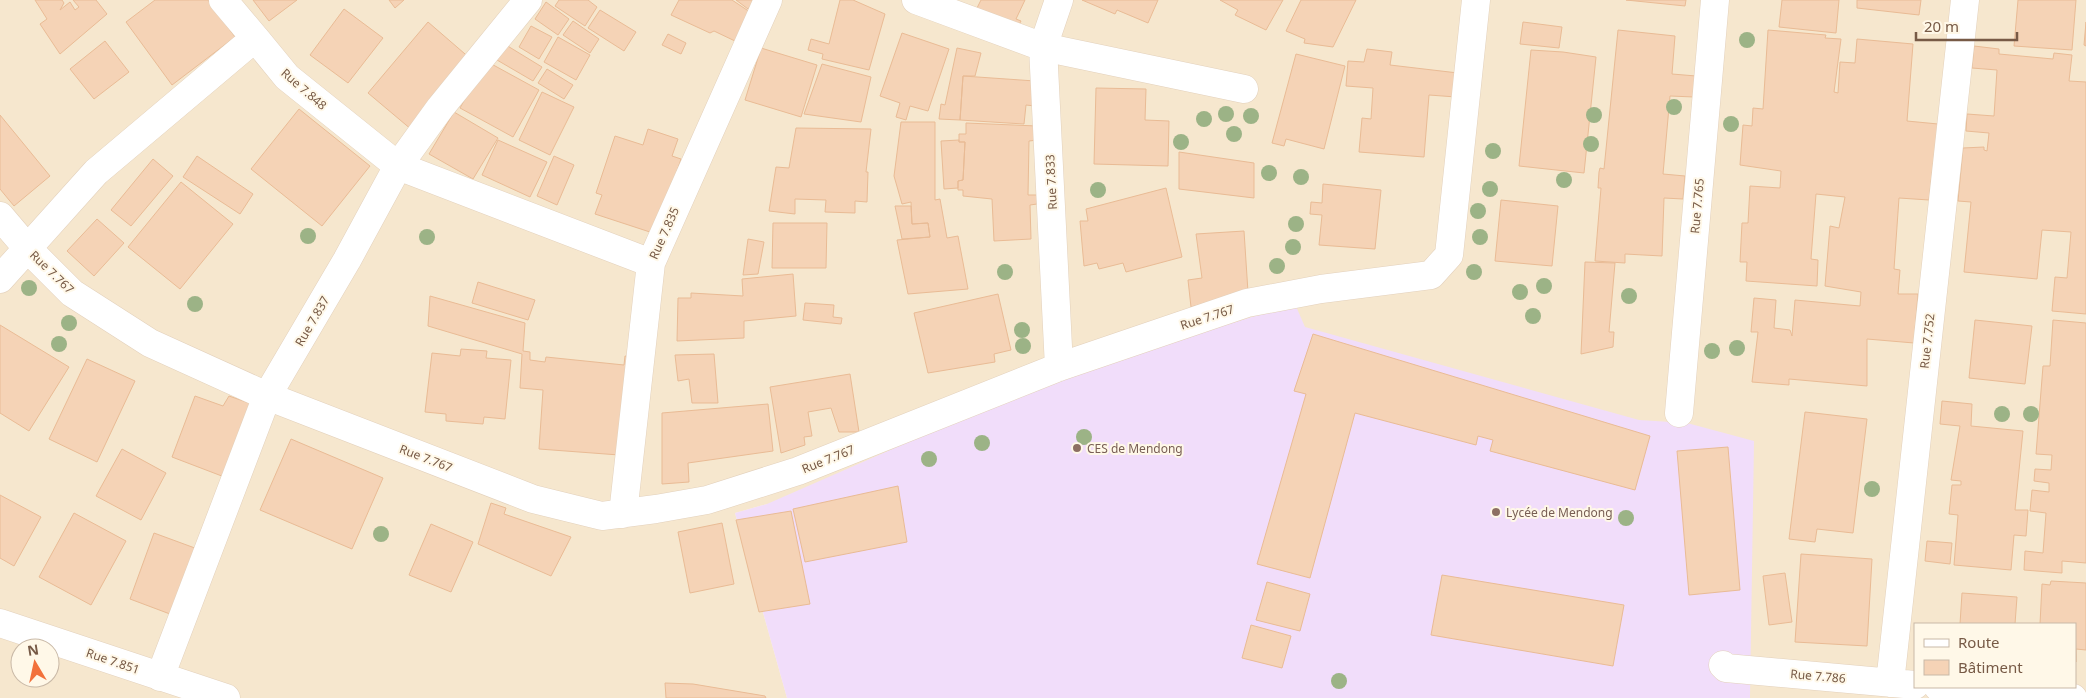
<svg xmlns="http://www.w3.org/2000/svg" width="2086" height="698" font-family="'Noto Sans',sans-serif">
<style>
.residential{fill:#f6e7ce;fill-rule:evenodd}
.education{fill:#f1ddfa}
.building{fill:#f5d3b6;stroke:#e9bb95}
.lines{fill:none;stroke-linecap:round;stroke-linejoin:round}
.minor-casing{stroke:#e3d1bc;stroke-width:29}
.minor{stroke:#fff;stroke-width:28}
.tree{fill:#9cb386}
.education-dot{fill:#8d6e63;stroke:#fff8e8;stroke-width:2}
.labels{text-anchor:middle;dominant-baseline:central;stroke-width:4;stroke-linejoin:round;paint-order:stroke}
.street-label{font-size:12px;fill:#775a46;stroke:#fff8e8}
.education-label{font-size:12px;fill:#785e54;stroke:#fff8e8;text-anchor:start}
</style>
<rect width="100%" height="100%" fill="#fef4e0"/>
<!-- residential -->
<path class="residential" d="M0 0H2086V698H1206L767 504 735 513 787 698H0ZM1915 624H2075V687H1915ZM20 648H50V678H20Z"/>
<!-- education -->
<path class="education" d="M1295 304 1305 327 1639 420 1687 423 1754 441 1750 698H787L735 513 767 504 1020 393 1166 343Z"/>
<!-- building -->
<path class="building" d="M35 0H62L64 3 60 10 70 2 75 10 79 7 73 0H96L107 14 60 54 40 24 47 19Z
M155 0H208L235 37 172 85 126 22Z
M253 0H297L269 21Z
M389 0H404L395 8Z
M559 0H588L597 7 585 26 555 6Z
M679 0H732L750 12 735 41 714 31 710 33 671 15Z
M736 0H755L748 9Z
M840 0H853L885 14 869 70 822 59 823 54 808 50 811 39 829 44Z
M981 0H1025L1016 19 1021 21 1014 34 974 14Z
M1082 0H1158L1148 23 1117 10 1115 14Z
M1220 0H1283L1266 30 1235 15 1238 10Z
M1301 0H1356L1333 47 1304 43 1305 39 1286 31Z
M1626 0H1686L1685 6Z
M1782 0H1839L1836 33 1779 27Z
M1857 0H1921L1919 15 1857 8Z
M2018 0H2076L2072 50 2014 46Z
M546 2 569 19 558 35 535 19Z
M344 9 383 38 348 83 310 55Z
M600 10 636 32 624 51 588 28Z
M573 21 599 39 590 53 563 35Z
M428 22 472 60 412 130 368 93Z
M1523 22 1562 27 1559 48 1520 44Z
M2086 22V46L2084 45Z
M531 26 552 37 539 59 519 47Z
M1618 30 1675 36 1672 74 1696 76 1694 97 1670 96 1663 174 1685 176 1683 199 1664 198 1662 256 1625 254V263L1595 261 1601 188H1598L1599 172 1600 168 1604 169Z
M1768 30 1826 35 1825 38 1841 39 1834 92 1838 93 1840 62 1855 63 1857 39 1913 44 1907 121 1938 124 1929 200 1899 198 1894 269 1900 270 1898 294H1918L1914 343 1867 339V386L1789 379V385L1752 382 1758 332H1751L1754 298 1776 300 1774 328 1790 330 1792 336 1795 300 1860 306 1861 292 1825 286 1830 226 1839 228 1845 197 1816 194 1811 259 1818 260 1817 286 1746 281 1747 262H1740L1742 223H1748L1750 186 1780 188 1781 171 1740 165 1743 125 1752 126 1753 108 1763 109Z
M902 33 949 49 928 111 910 106 906 120 896 117 900 103 880 96Z
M668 34 686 43 681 54 662 45Z
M558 37 590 55 576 80 544 62Z
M105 41 129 72 94 99 70 69Z
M506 45 542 67 533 81 497 60Z
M1974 46 1999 49V54L2053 59 2054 53 2072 55 2069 81 2086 82V314L2052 311 2055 277 2067 278 2071 232 2042 230 2037 279 1964 272 1971 202 1958 201 1963 148 1984 147V150L1987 151 1989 133 1966 131 1967 114 1994 116 1997 70 1972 68Z
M761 48 817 65 801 117 745 100Z
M957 48 981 53 975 76H963L960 120 939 119 941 104 945 105Z
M1367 49 1392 52 1390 65 1458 73 1456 97 1429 95 1424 157 1359 152 1362 118 1371 119 1373 88 1346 86 1348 61 1364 62Z
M1531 50 1563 52 1596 57 1584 173 1519 166Z
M1296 54 1345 66 1324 149 1286 139 1284 146 1272 143Z
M486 61 539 90 513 137 460 108Z
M822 64 871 77 861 122 804 114Z
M547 69 573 85 564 99 538 83Z
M963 76 1035 81V106L1026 105 1024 124 960 120Z
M1096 88 1146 89 1145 120 1169 121 1168 166 1094 164Z
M542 92 574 107 550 155 519 140Z
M299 109 370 166 322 226 251 169Z
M454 112 498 138 473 179 429 154Z
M0 115 50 176 14 206 0 189Z
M901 122H935V200L940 199 947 238 958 236 968 289 908 294 897 240 930 237 928 223 912 224 911 202 902 204 894 176Z
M966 123 1037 126 1038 140 1029 141 1028 195H1037V204L1030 205 1031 239 994 241 992 199 963 196V190H958V181L963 180 965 142H959V134H966Z
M796 128 871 129 866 172H868L867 202 855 201V213L825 212 826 200 795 199V214L769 211 776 167 789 168Z
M648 129 678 139 672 156 681 159 656 234 595 214 602 195 596 193 615 136 643 145Z
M498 140 547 162 530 197 482 175Z
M959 140V142H965L963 180 958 181V188L944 189 941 141Z
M1179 152 1254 163V198L1179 189Z
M197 156 253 194 240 214 183 177Z
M554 156 574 165 557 205 537 196Z
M153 159 173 176 131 226 111 210Z
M181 182 233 224 180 289 128 247Z
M1323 184 1381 190 1375 249 1319 245 1322 215 1310 214 1311 202 1322 203Z
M1166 188 1182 257 1126 272 1123 263 1099 269 1097 263 1084 266 1080 221H1088L1086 209Z
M1501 200 1558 206 1552 266 1495 261Z
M895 206H911L912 224 928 223 930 237 902 239Z
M97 219 124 243 94 276 67 251Z
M773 223H827L826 268H772Z
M1244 231 1248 292 1191 307 1188 280 1202 278 1196 234Z
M748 239 764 242 758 274 743 275Z
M1585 262 1615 263 1609 332H1614L1613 347 1581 354Z
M793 274 796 316 744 321V338L677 341 678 298H691V293L743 296 742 279Z
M478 282 535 300 528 320 472 303Z
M998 294 1011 350 994 354 995 362 928 373 914 313Z
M430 296 525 323 523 351 530 352V360L545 362 546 357 624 365 625 356 634 357 619 455 539 449 543 390 520 388 522 354 428 326Z
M805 303 834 305 833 317 842 318 841 324 803 320Z
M1975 320 2032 326 2025 384 1969 378Z
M2053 320 2086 323V563L2062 561V573L2024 570 2025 551 2043 553 2046 513 2030 511 2032 490 2049 492V483L2034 481 2035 469 2051 470 2052 455 2036 454 2043 366H2050Z
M0 325 69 367 29 431 0 413Z
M1313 334 1650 436 1635 490 1490 451 1493 440 1478 436 1476 445 1355 413 1310 578 1257 564 1306 394 1294 391Z
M461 349 487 351 486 358 511 360 505 419 484 417 483 424 446 421V414L425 412 432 353 460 356Z
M714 354 718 403H692L689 379 678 381 675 355Z
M87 359 135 381 97 462 49 439Z
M850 374 859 432H839L831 408 808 412 812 436 804 437 805 445 781 453 770 387Z
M195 396 223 406 229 396 252 404 227 478 172 457Z
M1942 401 1972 404 1971 426 2023 431 2015 510H2028L2026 536 2014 535 2011 570 1954 565 1958 515 1949 514 1952 485H1961V481L1951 480 1960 426 1940 424Z
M768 404 773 451 688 463 689 482 662 484V413Z
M1805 412 1867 419 1853 533 1817 529 1815 542 1789 539Z
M291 439 383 478 352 549 260 510Z
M1728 447 1740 590 1689 595 1677 451Z
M122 449 166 473 141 520 96 496Z
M898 486 907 542 805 562 793 509Z
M0 495 41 517 14 566 0 558Z
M491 503 506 508 504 514 571 537 551 576 478 544Z
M791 511 810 604 759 612 736 520Z
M74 513 126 541 91 605 39 577Z
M722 523 734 584 690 593 678 532Z
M431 524 473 542 451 592 409 575Z
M154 533 203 551 178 617 130 599Z
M1927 541 1952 543 1950 564 1925 561Z
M1801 554 1872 559 1867 646 1795 642Z
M1785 573 1792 622 1769 625 1763 576Z
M1442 575 1624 605 1613 666 1431 635Z
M2051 581 2086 583V650L2076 649V662L2075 624H2040L2042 584 2050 585Z
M1267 582 1310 594 1300 631 1256 620Z
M1962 593 2017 597 2015 624H1960Z
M1251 625 1291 636 1282 668 1242 658Z
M665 683 693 684 765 696 766 698H666Z"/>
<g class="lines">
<!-- minor casing -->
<g class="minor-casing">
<path id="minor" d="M223 0 255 38
M916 0 1043 47 1244 89
M0 216 28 249 72 293 150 343 267 396 533 499 602 516 656 509 707 500 798 471 1059 367 1247 303 1321 289 1431 275 1449 255 1476 0
M0 279 96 172 255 38 287 77 398 166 651 263
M1059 367 1043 47 1059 0
M1679 413 1715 0
M623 514 651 263 768 0
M0 623 226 698
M1723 665 1726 668 1915 685
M160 677 267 396 347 260 398 166 440 108 528 0
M1890 683 1965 0
M1938 687 2073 698"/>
</g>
<!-- minor -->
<use href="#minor" class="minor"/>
</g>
<!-- trees -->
<g class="tree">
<circle cx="1747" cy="40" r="8"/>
<circle cx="1674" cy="107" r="8"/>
<circle cx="1226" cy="114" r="8"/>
<circle cx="1594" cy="115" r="8"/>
<circle cx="1251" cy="116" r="8"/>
<circle cx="1204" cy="119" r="8"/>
<circle cx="1731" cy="124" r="8"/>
<circle cx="1234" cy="134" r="8"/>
<circle cx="1181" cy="142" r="8"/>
<circle cx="1591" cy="144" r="8"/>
<circle cx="1493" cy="151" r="8"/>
<circle cx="1269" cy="173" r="8"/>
<circle cx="1301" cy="177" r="8"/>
<circle cx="1564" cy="180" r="8"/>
<circle cx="1490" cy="189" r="8"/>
<circle cx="1098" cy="190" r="8"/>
<circle cx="1478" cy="211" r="8"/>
<circle cx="1296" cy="224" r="8"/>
<circle cx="308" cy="236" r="8"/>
<circle cx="427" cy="237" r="8"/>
<circle cx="1480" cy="237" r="8"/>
<circle cx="1293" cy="247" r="8"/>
<circle cx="1277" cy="266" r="8"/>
<circle cx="1005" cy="272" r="8"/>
<circle cx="1474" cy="272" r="8"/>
<circle cx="1544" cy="286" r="8"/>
<circle cx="29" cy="288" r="8"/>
<circle cx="1520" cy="292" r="8"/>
<circle cx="1629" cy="296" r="8"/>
<circle cx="195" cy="304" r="8"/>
<circle cx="1533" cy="316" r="8"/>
<circle cx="69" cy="323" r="8"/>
<circle cx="1022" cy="330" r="8"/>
<circle cx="59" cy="344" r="8"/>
<circle cx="1023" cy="346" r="8"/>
<circle cx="1737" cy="348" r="8"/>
<circle cx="1712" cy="351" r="8"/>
<circle cx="2002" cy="414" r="8"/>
<circle cx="2031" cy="414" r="8"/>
<circle cx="1084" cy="437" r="8"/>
<circle cx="982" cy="443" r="8"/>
<circle cx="929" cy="459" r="8"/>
<circle cx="1872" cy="489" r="8"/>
<circle cx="1626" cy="518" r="8"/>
<circle cx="381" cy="534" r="8"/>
<circle cx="1339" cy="681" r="8"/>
</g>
<!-- markers -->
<g class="education-dot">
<circle cx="1077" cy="448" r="5"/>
<circle cx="1496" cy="512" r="5"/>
</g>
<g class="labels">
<!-- street labels -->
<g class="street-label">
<text transform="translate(304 89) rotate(41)">Rue 7.848</text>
<text transform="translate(1051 182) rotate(-93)">Rue 7.833</text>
<text transform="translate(1697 206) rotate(-85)">Rue 7.765</text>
<text transform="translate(664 233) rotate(-66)">Rue 7.835</text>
<text transform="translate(52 272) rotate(44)">Rue 7.767</text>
<text transform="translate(1207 317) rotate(-18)">Rue 7.767</text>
<text transform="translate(312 321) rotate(-60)">Rue 7.837</text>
<text transform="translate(1927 341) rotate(-84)">Rue 7.752</text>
<text transform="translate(426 458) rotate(21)">Rue 7.767</text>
<text transform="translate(828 459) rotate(-22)">Rue 7.767</text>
<text transform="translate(113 661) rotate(19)">Rue 7.851</text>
<text transform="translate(1818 676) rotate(5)">Rue 7.786</text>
</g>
<!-- education labels -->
<g class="education-label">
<text x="1087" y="448">CES de Mendong</text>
<text x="1506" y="512">Lycée de Mendong</text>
</g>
</g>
<!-- legend -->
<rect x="1914" y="623" width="162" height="65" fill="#fff8e8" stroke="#c9b9a7"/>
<rect x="1924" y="639" width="25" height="8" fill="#ffffff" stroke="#c9b9a7"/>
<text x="1958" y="648" font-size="15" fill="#775a46">Route</text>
<rect x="1924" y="660" width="25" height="15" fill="#f5d3b6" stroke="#c9b9a7"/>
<text x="1958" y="673" font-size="15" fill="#775a46">Bâtiment</text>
<!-- north arrow -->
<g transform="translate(35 663) rotate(351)"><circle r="24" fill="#fff8e8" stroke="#c9b9a7"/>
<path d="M0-4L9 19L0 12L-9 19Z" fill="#f2713b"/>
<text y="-8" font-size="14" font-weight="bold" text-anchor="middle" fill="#775a46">N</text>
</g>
<!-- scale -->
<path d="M1916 32v8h101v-8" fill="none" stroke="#775a46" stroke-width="2.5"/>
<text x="1924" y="32" font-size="15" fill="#775a46" stroke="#fff8e8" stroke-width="4" paint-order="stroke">20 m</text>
</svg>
